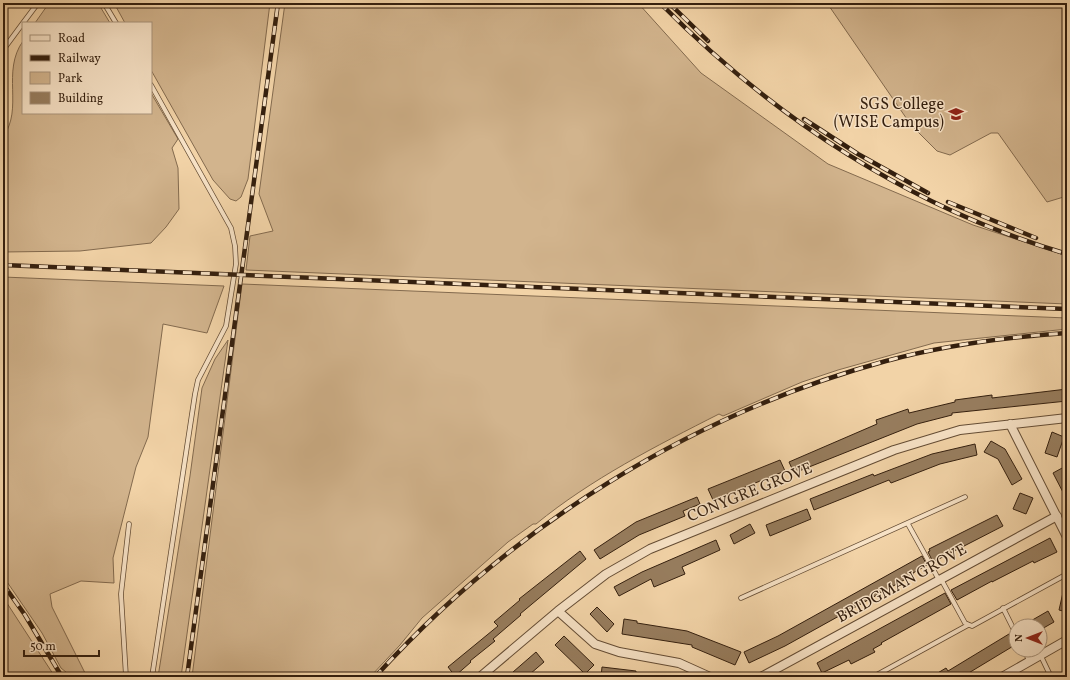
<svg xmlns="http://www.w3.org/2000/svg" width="1070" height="680" font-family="Vollkorn,serif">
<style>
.green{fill:#d2b48d;stroke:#836a4e}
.building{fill:#977d5e;stroke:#341f0e}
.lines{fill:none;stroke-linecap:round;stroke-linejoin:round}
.service-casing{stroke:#644c34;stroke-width:5.5}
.minor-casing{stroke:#644c34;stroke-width:10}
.service{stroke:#f7e2c6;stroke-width:4}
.minor{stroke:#f7e2c6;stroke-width:8}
.rail-casing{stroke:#341f0e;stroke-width:4.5}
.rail{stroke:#f7e2c6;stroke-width:3;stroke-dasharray:9;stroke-linecap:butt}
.labels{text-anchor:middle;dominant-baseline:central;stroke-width:3;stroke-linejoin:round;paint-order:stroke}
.poi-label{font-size:16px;fill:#341f0e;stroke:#f7e2c6;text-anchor:end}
.street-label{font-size:16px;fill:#341f0e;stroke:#f7e2c6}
</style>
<rect width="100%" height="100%" fill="#f2d3a7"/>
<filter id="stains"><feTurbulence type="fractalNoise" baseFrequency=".005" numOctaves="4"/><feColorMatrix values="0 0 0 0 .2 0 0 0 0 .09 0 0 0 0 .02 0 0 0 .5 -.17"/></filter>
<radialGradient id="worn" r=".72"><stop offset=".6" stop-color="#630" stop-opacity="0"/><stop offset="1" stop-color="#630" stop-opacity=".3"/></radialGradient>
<!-- green -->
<path class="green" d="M49 3H98L110 23H35Z
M114 3H270L248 179 241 197 236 201 230 199 213 180 151 70V23H125Z
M285 3H638L701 73 828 164 973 225 1067 256V304L246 270 250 236 273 231 259 194Z
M827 3H1067V196L1047 202 998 133H991L950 155 937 151 911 125Z
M23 41V113H151V93L178 139 172 148 178 168 179 209 166 227 151 243 80 251 3 252V137C24 108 1 72 23 41Z
M3 277 224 286 207 333 163 324 148 437 136 467 113 558 114 583 81 581 50 594 52 607 87 677H72L61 668 42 633 3 576Z
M242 284 1067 318V329L934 343 838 370 802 382 723 416 719 414C656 446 591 479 536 524H533L508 542 422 618 400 645 370 677H192Z
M228 340 181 677H158L190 476 202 388 215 359Z
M3 597 55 677H27L24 674 14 677H3Z"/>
<!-- building -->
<path class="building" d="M1067 389V401L952 413V415L917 424 794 473 789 462 877 424 876 420 908 409 909 413 955 402V400L992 395V398Z
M1052 432 1064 437 1057 457 1045 453Z
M991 441 1005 449 1022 479 1012 485 998 459 984 452Z
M975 444 977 455 940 464 891 483 889 480 814 510 810 499 873 474 874 476 932 454Z
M780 460 785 471 713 500 708 489Z
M1064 467 1067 473V500L1053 473Z
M1020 493 1033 498 1026 514 1013 509Z
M697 497 700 504 683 511 685 516 639 535 600 559 594 550 636 522Z
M807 509 811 519 770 536 766 525Z
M997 515 1003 526 933 562 928 552 930 551 929 549Z
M750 524 755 533 734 544 730 535Z
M1050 538 1057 552 1034 563 1033 561 992 582V581L957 600 951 590Z
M716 540 720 550 682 567 685 574 654 587 651 579 619 596 614 587 642 572Z
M580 551 586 559 520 614 521 615 493 639 495 641 470 661 471 662 455 676 448 667 498 626 494 622 520 600 519 599Z
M922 556 927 565 913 573V575L785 646 749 663 744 652 778 636Z
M1064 588 1067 589V612L1059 610Z
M945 593 951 604 881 643 882 644 873 649 875 652 851 664 849 660 822 673 817 663Z
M597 607 614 624 607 632 590 614Z
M1048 611 1054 622 1040 630V626H1022Z
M624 619 637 621V623L687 631 741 652 735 665 692 647V645L622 634Z
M1009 634 1015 645 962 677H931L946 668 948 671Z
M564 636 594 665 585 674 555 645Z
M536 652 544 662 530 674 528 673 523 677H517L513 672Z
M602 667 636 671V677H601Z"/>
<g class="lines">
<!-- service casing -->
<g class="service-casing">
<path id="service" d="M104 3 116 23
M23 23 38 3
M3 50 23 23
M151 85 231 228 235 246 236 264 226 326 198 380 195 394 152 677
M908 524 939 580
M941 579 965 623 972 626 1067 574
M741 598 965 497
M1003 608 1016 634
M1024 650 1029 660
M1040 654 1051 677
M126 677 121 594 129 524
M873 677 968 625"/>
</g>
<!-- minor casing -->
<g class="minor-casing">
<path id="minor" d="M1010 424 1067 537
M558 611 595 644 619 652 679 663 710 677
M480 677 558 611 606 574 650 549 894 450 960 430 1067 418
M761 677 1057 516
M1002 677 1067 640"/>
</g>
<!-- service -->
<use href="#service" class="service"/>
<!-- minor -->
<use href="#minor" class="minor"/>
<!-- rail casing -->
<g class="rail-casing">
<path id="rail" d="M660 3C774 118 911 208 1067 254
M669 3 708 41
M804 119 858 154 928 193
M948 202 1036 238
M3 265 1067 309
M3 584 25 615 62 677
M187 677 278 3
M375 677C511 527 691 414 886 361 945 345 1006 337 1067 333"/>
</g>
<!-- rail -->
<use href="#rail" class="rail"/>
</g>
<!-- icons -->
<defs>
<g id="university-bare" transform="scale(1.2)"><path d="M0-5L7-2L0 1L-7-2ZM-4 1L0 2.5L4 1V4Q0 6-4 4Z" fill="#8f2418" stroke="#f7e2c6" stroke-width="2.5" paint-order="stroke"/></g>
</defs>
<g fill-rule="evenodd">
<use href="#university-bare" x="956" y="114"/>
</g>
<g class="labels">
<!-- poi labels -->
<g class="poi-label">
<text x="944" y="105">SGS College<tspan x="944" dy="18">(WISE Campus)</tspan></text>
</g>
<!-- street labels -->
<g class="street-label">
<text transform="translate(750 493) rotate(-22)">CONYGRE GROVE</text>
<text transform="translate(902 584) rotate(-29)">BRIDGMAN GROVE</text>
</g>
</g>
<!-- margin -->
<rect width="1070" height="680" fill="none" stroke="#f2d3a7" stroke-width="16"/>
<rect x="4" y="4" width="1062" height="672" fill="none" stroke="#341f0e" stroke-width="2"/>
<rect x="8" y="8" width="1054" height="664" fill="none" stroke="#341f0e"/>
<!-- legend -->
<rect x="22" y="22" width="130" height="92" fill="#f7e2c6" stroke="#a9947c"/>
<rect x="30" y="35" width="20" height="6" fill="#f7e2c6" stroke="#a9947c"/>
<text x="58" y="42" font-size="12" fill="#341f0e">Road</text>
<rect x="30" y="55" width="20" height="6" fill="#341f0e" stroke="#a9947c"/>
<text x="58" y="62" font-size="12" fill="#341f0e">Railway</text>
<rect x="30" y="72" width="20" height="12" fill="#d2b48d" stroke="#a9947c"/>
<text x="58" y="82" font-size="12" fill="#341f0e">Park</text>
<rect x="30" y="92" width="20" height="12" fill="#977d5e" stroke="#a9947c"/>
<text x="58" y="102" font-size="12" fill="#341f0e">Building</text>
<!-- north arrow -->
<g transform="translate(1028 638) rotate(270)"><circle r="19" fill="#f7e2c6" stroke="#a9947c"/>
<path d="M0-3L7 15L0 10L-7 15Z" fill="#8f2418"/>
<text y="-6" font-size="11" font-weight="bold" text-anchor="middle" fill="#341f0e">N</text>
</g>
<!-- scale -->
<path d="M24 650v6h75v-6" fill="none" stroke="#341f0e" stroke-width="2"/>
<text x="30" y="650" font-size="12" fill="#341f0e" stroke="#f7e2c6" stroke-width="3" paint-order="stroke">50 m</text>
<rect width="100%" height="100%" filter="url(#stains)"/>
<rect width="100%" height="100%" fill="url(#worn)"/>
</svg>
